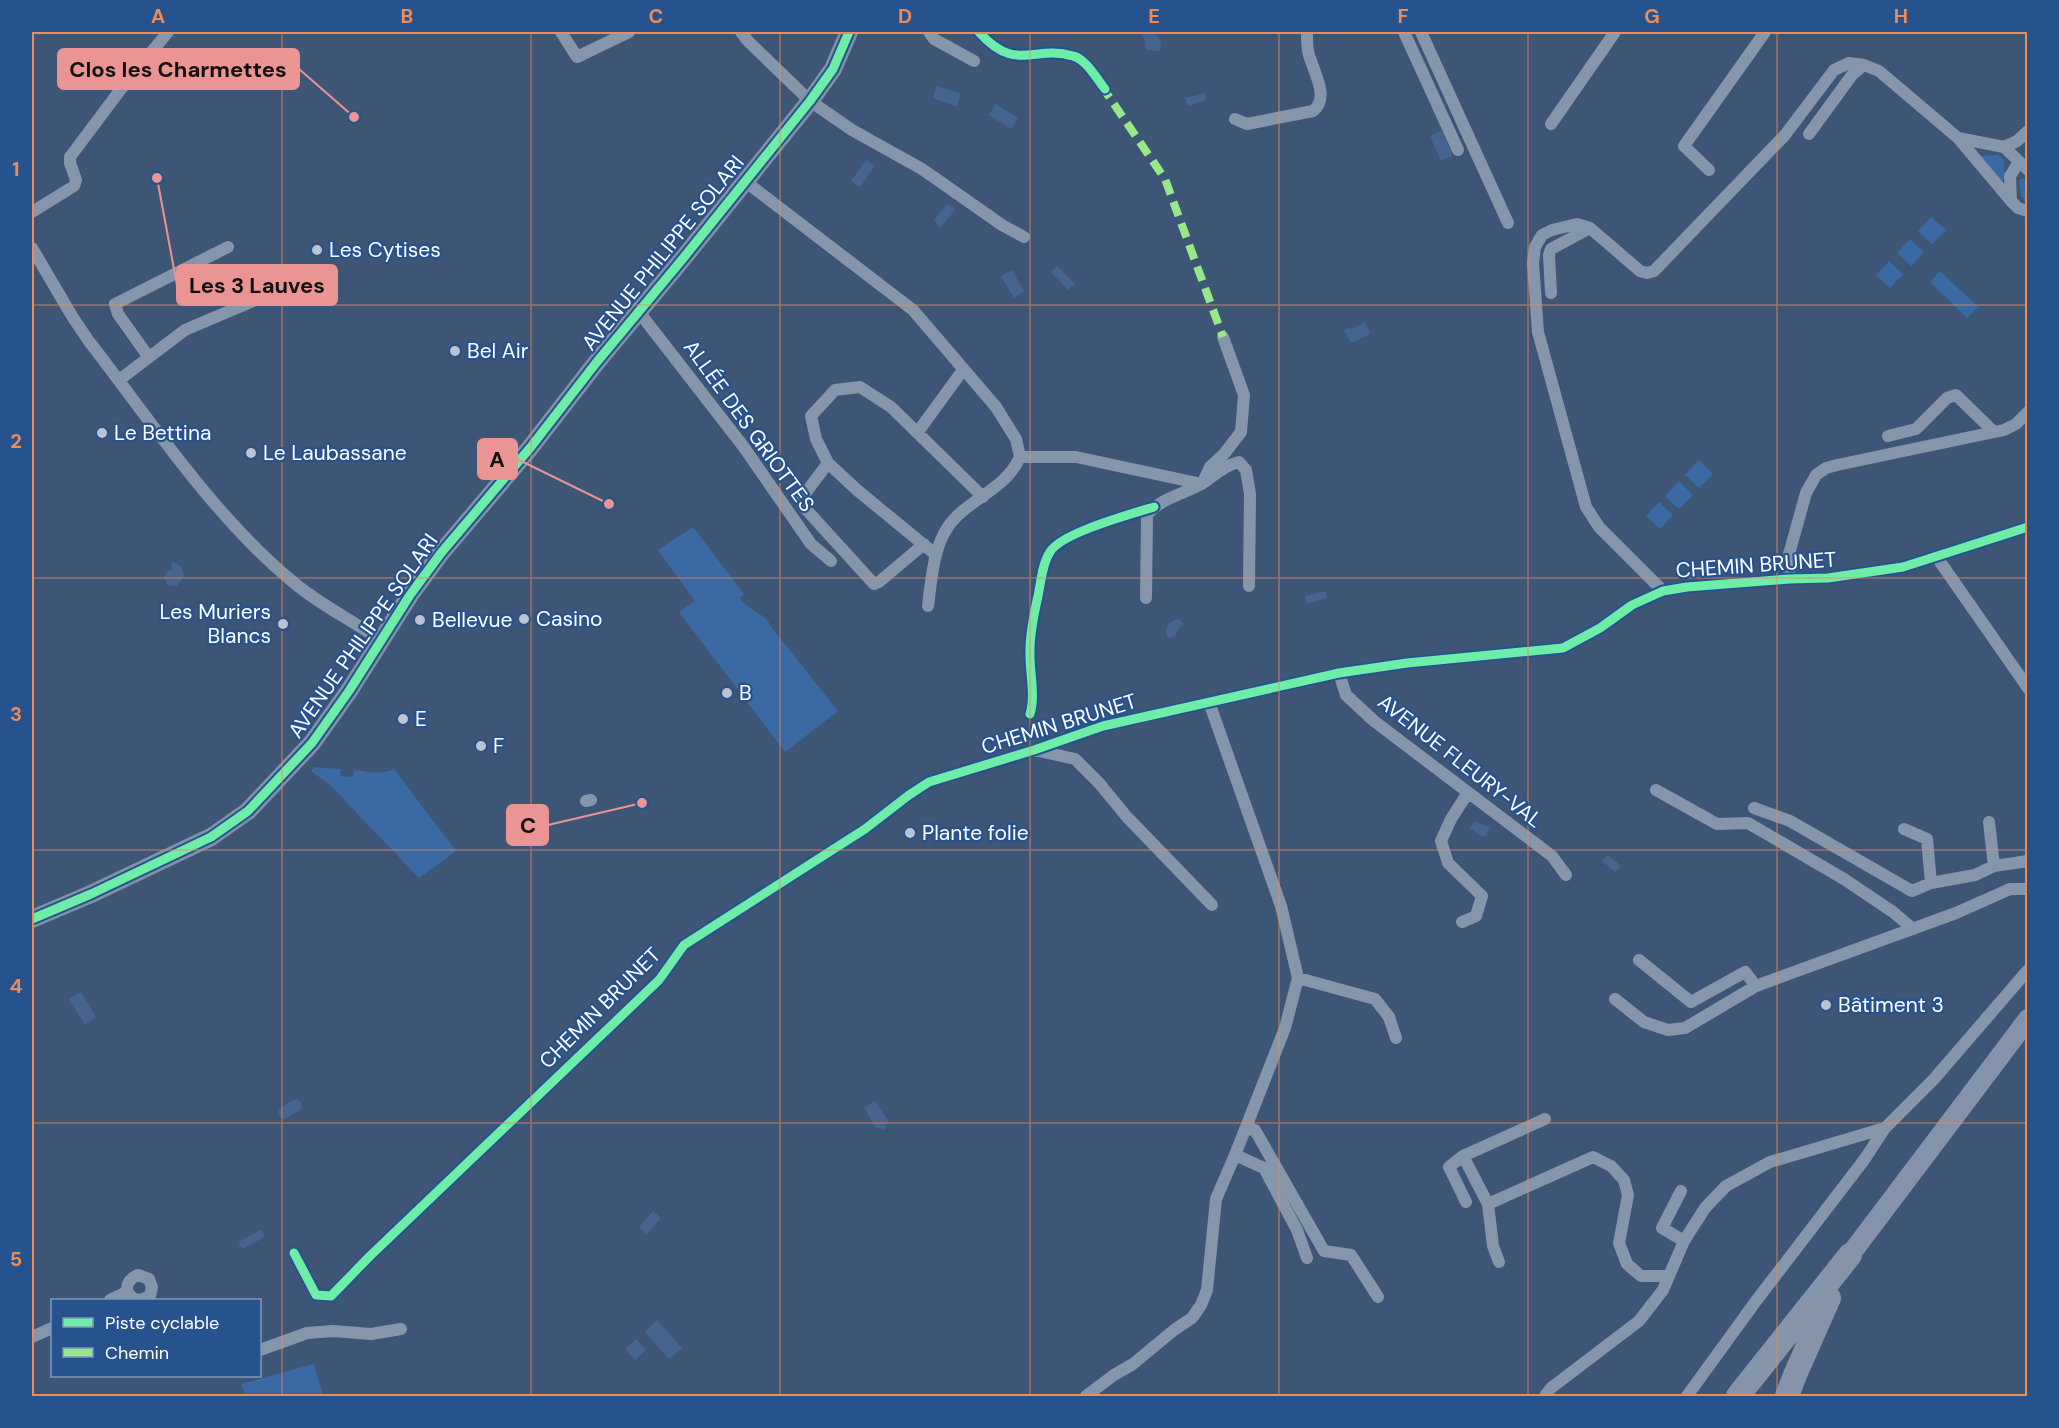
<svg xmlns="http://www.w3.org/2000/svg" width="2059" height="1428" font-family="'DM Sans',sans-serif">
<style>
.green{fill:#3b69a4}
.water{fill:#45658e}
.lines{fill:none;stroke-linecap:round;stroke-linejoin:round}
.street{stroke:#8596aa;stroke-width:12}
.secondary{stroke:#8192a6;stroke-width:18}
.primary{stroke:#8493a9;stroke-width:20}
.highway{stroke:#8594a9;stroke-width:24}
.quiet{stroke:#98e88a;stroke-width:8;stroke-dasharray:15 8;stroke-linecap:butt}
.cycleway-casing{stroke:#26528e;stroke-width:13}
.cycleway{stroke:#6deda7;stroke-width:9}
.grid{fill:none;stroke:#ef8b55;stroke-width:1.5;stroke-opacity:0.55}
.poi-dot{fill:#bbc4cf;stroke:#26528e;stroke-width:2}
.labels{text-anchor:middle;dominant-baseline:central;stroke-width:4.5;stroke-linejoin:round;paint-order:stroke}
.poi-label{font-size:21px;fill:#fff;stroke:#26528e;text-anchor:start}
.street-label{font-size:21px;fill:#fff;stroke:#26528e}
.leader{fill:none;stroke:#ea9494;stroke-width:2}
.callout-dot{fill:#ea9494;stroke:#26528e;stroke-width:2}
.callout{fill:#ea9494;stroke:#ea9494;stroke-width:2}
.callout-label{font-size:22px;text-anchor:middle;font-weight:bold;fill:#111}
.neatline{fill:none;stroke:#ef8b55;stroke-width:2}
.grid-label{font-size:20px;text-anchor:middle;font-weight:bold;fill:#ef8b55}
</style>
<rect width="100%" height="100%" fill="#3e5676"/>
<!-- green -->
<path class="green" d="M1999 155 2004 160 2005 179 2002 181 1980 156Z
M2023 178 2027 181V202L2021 195 2019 181Z
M1931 217 1946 230 1932 244 1918 231Z
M1910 239 1924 252 1911 266 1897 253Z
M1889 261 1903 274 1890 288 1876 275Z
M1940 271 1978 307 1967 318 1930 282Z
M1699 460 1713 474 1699 488 1685 475Z
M1679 481 1693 495 1679 509 1665 496Z
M1659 502 1673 515 1660 529 1646 516Z
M693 527 744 594 740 598C750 613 764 611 772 628L838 711 785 752 679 612 695 601 658 550Z
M314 767 341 769 340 776 353 777 354 770C368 772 381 775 394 769L456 851 419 878 330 785 311 771Z
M314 1364 323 1396H246L241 1384Z"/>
<!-- water -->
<path class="water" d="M1141 32H1154L1161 42 1160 51 1146 50 1145 41Z
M937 86 961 94 957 107 933 98Z
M1205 93 1206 100 1188 106 1185 98Z
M996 104 1018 118 1011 129 989 115Z
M1442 130 1452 153 1451 157 1442 160 1440 159 1430 136Z
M866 160 875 166 860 187 851 181Z
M948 204 955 210 940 228 934 219Z
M1057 266 1075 284 1068 290 1051 272Z
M1012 270 1024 291 1014 298 1001 276Z
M1365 322 1370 334 1351 343 1344 330 1350 327 1352 329Z
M173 562 181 566 184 576 177 586 167 585 164 577 168 571 172 570 171 567Z
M1325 591 1327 598 1307 604 1305 596Z
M1179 619 1183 624 1178 629 1175 637 1168 638C1163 628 1169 621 1179 619Z
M1474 821 1490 828 1486 836H1481L1470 828Z
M1608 855 1621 866 1615 872 1602 861Z
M81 992 96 1017 85 1025 69 999Z
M297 1099 301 1102V1109L285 1119 280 1117 278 1112C281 1106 291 1100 297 1099Z
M875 1101 889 1122 885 1125 886 1128 882 1130 881 1128 877 1129 864 1108Z
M653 1211 661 1218 647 1234 639 1227Z
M261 1230 265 1237 242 1249 238 1242Z
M657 1320 682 1348 669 1359 645 1332Z
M636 1339 646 1350 635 1360 625 1349Z"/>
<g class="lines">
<!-- street -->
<path class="street" d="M561 32 577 57 629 32
M741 32 748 41 810 101 852 130 922 169 1002 225 1024 237
M929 32 934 39 974 61
M1404 32 1458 150
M1421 32 1508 223
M1235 119 1247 124 1313 111C1331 97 1312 70 1308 51 1307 45 1307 38 1307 32
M1551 124 1615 32
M1809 134 1852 75 1864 65
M1958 138 2011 201 2018 208 2028 211
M2004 147 2028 170
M2004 147 2017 141 2028 131
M1709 170 1684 146 1765 32
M746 182 913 310 996 407 1016 439 1020 457
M2011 201 2010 176 2019 162
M32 212 74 186 76 180 70 163V157L121 89 168 32
M32 248 72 316 88 340C151 421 214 517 293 582 320 605 352 620 380 640
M1551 293 1549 255 1551 249 1590 228
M639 312 743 446 811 544 831 561
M148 356 118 314 115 304 228 247
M119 380 185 330 260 298
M917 433 963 370
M1888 436 1916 429 1947 398 1956 395 1994 432
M828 463 801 499 803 506 874 584 879 582 924 544
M1204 480 1210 467 1224 454 1241 432 1244 395 1223 337
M935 554 857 490 828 463 816 439 811 416 835 390 860 387 891 407 983 497
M1936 556 2028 688
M1789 579V554L1806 493 1816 475 1826 468 1837 465 2004 430 2016 424 2028 412
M1663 591 1599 527 1586 507 1538 332 1533 263 1535 247 1542 235 1552 230 1577 224 1590 228 1640 271 1647 273 1654 271 1785 135 1834 70 1849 63 1864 65 1879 71 1958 138 2004 147
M1146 598 1147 515C1160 498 1185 494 1203 483 1215 475 1225 465 1239 462L1246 470 1250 494 1249 586
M928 606C932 576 933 539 957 516 979 495 1007 486 1020 457H1076L1202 484
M1339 673 1346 695 1374 721 1552 856 1566 875
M1035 750 1075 759 1099 783 1127 817 1212 905
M1656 790 1717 824 1748 823 1844 879 1893 912 1913 929
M586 801 591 800
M1754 808 1790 821 1912 891 1931 883
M1989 822 1994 866 2028 861
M1904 829 1927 839 1931 883 1975 875 1994 866
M1462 922 1476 916 1482 896 1448 863 1441 841 1451 819 1467 794
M1639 960 1691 1002 1745 972 1756 986
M1298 978 1375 999 1389 1017 1396 1038
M1615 999 1644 1022 1668 1030 1685 1028 1756 986 1956 913 2010 889H2028
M1245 1129 1255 1130 1324 1251 1351 1255 1378 1297
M1235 1155 1264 1168 1297 1230 1307 1258
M1463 1156 1449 1167 1466 1202
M1681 1191 1662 1228 1684 1241
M1488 1204 1463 1156 1545 1119
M294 1253 316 1295 331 1296 370 1256 659 980 684 945 865 829 909 795 929 782 1034 750 1103 726 1339 673 1407 663 1563 648 1600 628 1632 605 1663 591 1687 587 1789 579 1828 578 1903 567 2028 527
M1499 1262 1493 1246 1488 1204 1593 1157 1611 1166 1624 1180 1628 1195 1619 1243 1627 1264 1641 1276H1669
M110 1300 127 1292
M138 1300C123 1295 124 1281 138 1275L149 1279 152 1287 150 1296 140 1300
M32 1337 52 1328
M260 1350 307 1333 333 1331 371 1334 401 1329
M1086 1396 1114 1375 1133 1364 1174 1330 1192 1318 1201 1305 1207 1290 1216 1199 1235 1155 1285 1028 1298 978 1281 906 1209 702
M1545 1396 1551 1388 1639 1321 1663 1290 1684 1241 1705 1208 1726 1186 1770 1162 1885 1128 1934 1079 2028 970
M1687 1396 1756 1301 1864 1160 1885 1128"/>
<!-- secondary -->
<path class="secondary" d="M32 919 91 894 211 837 248 811 312 743 349 691 410 595 441 553 530 448 596 363 685 256 810 101 833 69 849 32"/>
<!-- primary -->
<path class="primary" d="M1850 1255 2028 1019"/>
<!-- highway -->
<path class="highway" d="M1738 1396 1850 1255
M1787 1396 1795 1375 1829 1298"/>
<!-- quiet -->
<path class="quiet" d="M1101 85 1165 179 1223 337"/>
<!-- cycleway casing -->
<g class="cycleway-casing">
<path id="cycleway" d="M979 32C1016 74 1034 44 1073 56 1086 59 1097 79 1105 89
M1030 714C1036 694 1029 671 1030 650 1030 631 1034 615 1038 596 1041 582 1042 564 1050 552 1061 533 1131 514 1154 507
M32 919 91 894 211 837 248 811 312 743 349 691 410 595 441 553 530 448 596 363 685 256 810 101 833 69 849 32
M294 1253 316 1295 331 1296 370 1256 659 980 684 945 865 829 909 795 929 782 1034 750 1103 726 1339 673 1407 663 1563 648 1600 628 1632 605 1663 591 1687 587 1789 579 1828 578 1903 567 2028 527"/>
</g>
<!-- cycleway -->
<use href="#cycleway" class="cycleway"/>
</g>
<!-- grid -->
<path class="grid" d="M282 32V1396M531 32V1396M780 32V1396M1030 32V1396M1279 32V1396M1528 32V1396M1777 32V1396M32 305H2028M32 578H2028M32 850H2028M32 1123H2028"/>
<!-- markers -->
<g class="poi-dot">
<circle cx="317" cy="250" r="6"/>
<circle cx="455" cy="351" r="6"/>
<circle cx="102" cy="433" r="6"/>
<circle cx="251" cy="453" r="6"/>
<circle cx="524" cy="619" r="6"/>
<circle cx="420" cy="620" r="6"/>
<circle cx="283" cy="624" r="6"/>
<circle cx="727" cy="693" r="6"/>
<circle cx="403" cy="719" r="6"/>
<circle cx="481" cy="746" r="6"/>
<circle cx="910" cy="833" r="6"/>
<circle cx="1826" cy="1005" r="6"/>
</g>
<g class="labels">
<!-- poi labels -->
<g class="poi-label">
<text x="329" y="250">Les Cytises</text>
<text x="467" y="351">Bel Air</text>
<text x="114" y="433">Le Bettina</text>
<text x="263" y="453">Le Laubassane</text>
<text x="271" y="612" text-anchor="end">Les Muriers<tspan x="271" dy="24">Blancs</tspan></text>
<text x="536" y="619">Casino</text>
<text x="432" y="620">Bellevue</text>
<text x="739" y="693">B</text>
<text x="415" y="719">E</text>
<text x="493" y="746">F</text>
<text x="922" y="833">Plante folie</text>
<text x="1838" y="1005">Bâtiment 3</text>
</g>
<!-- street labels -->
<g class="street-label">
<text transform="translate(663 253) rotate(-51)">AVENUE PHILIPPE SOLARI</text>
<text transform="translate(749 426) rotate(54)">ALLÉE DES GRIOTTES</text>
<text transform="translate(1756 565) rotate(-4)">CHEMIN BRUNET</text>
<text transform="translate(363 636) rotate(-55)">AVENUE PHILIPPE SOLARI</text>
<text transform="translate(1059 724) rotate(-17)">CHEMIN BRUNET</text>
<text transform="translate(1460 761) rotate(38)">AVENUE FLEURY-VAL</text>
<text transform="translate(600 1008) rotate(-45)">CHEMIN BRUNET</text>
</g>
</g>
<!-- callouts -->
<path class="leader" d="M354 117L299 69M157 178L177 285M609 504L517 459M642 803L548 825"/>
<g class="callout-dot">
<circle cx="354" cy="117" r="6"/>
<circle cx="157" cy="178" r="6"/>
<circle cx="609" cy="504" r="6"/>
<circle cx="642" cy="803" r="6"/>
</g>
<g class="callout">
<rect x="58" y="49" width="241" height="40" rx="6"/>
<rect x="177" y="265" width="160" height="40" rx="6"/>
<rect x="478" y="439" width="39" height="40" rx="6"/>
<rect x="507" y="805" width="41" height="40" rx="6"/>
</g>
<g class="callout-label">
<text x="178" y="77">Clos les Charmettes</text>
<text x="257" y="293">Les 3 Lauves</text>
<text x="497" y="467">A</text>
<text x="528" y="833">C</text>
</g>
<!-- border -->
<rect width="2059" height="1428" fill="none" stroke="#26528e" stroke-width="66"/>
<!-- legend -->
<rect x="51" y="1299" width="210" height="78" fill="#26528e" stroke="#7d97bb" stroke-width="1.5"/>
<rect x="63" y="1318" width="30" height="9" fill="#6deda7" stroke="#7d97bb" stroke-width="1.5"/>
<text x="105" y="1329" font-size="18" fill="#ffffff">Piste cyclable</text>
<rect x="63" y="1348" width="30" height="9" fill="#98e88a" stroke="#7d97bb" stroke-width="1.5"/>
<text x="105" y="1359" font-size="18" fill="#ffffff">Chemin</text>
<rect x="33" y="33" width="1993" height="1362" class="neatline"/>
<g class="grid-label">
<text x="158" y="23">A</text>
<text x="407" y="23">B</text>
<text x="656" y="23">C</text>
<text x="905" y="23">D</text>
<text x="1154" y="23">E</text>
<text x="1403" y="23">F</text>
<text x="1652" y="23">G</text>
<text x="1901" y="23">H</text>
<text x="16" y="176">1</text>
<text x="16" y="448">2</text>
<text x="16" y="721">3</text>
<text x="16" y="993">4</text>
<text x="16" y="1266">5</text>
</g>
</svg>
